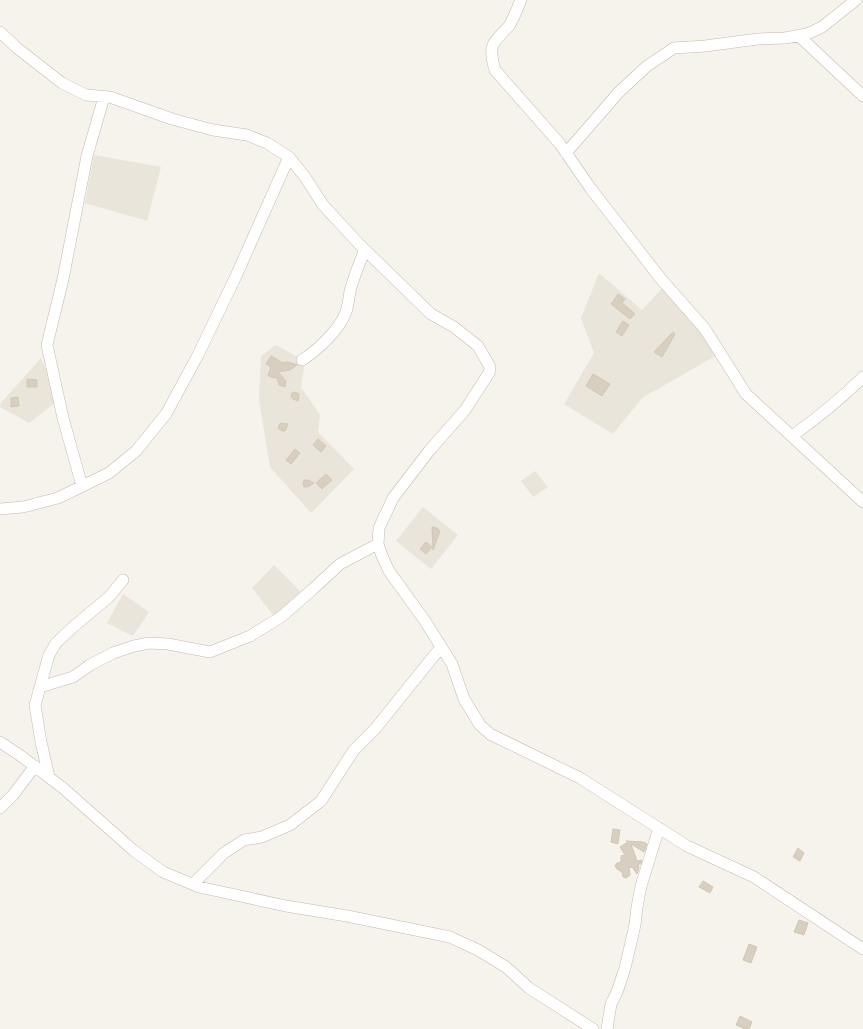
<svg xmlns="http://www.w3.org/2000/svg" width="863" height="1029" font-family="'Archivo Narrow',sans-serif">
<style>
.residential{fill:#eae5da}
.building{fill:#d8cfc1;stroke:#d3c7b4}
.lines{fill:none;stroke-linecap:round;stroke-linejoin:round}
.street-casing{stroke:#c2bbae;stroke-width:12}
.street{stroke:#fff;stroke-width:11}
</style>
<rect width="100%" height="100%" fill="#f6f3ec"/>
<!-- residential -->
<path class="residential" d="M94 155 161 167 147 221 85 203Z
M599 273 642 310 667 283 726 350 642 398 613 434 564 404 594 353 581 318Z
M276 345 305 361 301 387 320 415 318 432 354 469 311 513 270 467 259 400 261 356Z
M41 358 59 400 29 423 0 407V404Z
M535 471 548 487 533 497 521 481Z
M423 507 458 535 431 569 396 541Z
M274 565 301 592 277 620 252 588Z
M123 594 149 612 133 636 107 623Z"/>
<!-- building -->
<path class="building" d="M618 294 625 299 622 303 635 314 630 319 611 304Z
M623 321 629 325 622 336 616 332Z
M673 332 675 334 662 357 654 352Z
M271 356 283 363 288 362 297 365 290 370 278 372 286 381 285 387 279 385 277 378 271 377 268 375 271 367 266 364Z
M593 374 610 384 602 396 586 386Z
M27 379 37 380V387H27Z
M295 392 299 394 298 401 293 399 291 396 292 393Z
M18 397 19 406 11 407V398Z
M281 423 288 424 285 431H282L278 428 279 425Z
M318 439 326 446 321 452 313 445Z
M295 449 300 453 291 464 286 460Z
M326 474 332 480 322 489 316 483Z
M304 480H308L314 483 308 487H304L303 484Z
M432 527 437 528 440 531 433 550Z
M426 542 432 547 426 554 420 549Z
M613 829 620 830 618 844 611 842Z
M626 841 643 842 647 844 644 852 631 844 637 861 642 860 641 864H638L639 868 637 874 632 867 629 868 630 875 626 878 623 877 622 872 617 869 615 866 617 863 621 862V856L625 855 620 847 628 842Z
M798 848 804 853 800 861 793 857Z
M703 881 713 887 710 893 699 887Z
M799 920 808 923 804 935 794 932Z
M749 944 757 947 751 963 743 960Z
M740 1016 752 1022 749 1029H745L736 1025Z"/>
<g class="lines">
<!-- street casing -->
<g class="street-casing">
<path id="street" d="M521 0C517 9 514 18 509 26 504 32 496 38 493 45 490 53 493 63 495 70L560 144 591 189 661 279 705 329 746 394 863 502
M0 32 17 48 62 83 86 95 110 97 172 119 213 130 247 135 267 143 289 157 305 177 323 205 360 245 431 314 454 327 478 346 490 367 489 373 465 410 429 451 393 498 379 528 378 544 382 556 389 571 425 621 452 664 464 699 480 725 490 734 580 778 687 846 754 877 863 949
M799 36 863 96
M566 153 619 92 647 66 674 48 705 46 758 39 785 38 807 34 822 27 856 0
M302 360C318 350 339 330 346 312 348 306 349 298 350 291 354 277 359 263 365 250
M792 436C817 418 841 399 863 377
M82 486 63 418 47 345 63 279 87 156 104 97
M0 509 23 507 58 498 109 473 136 451 166 414 198 355 236 276 289 157
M40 687 73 677 90 665 113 653 134 646 149 643 168 644 210 652 250 636 281 617 313 589 340 564 378 544
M0 742 21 756 63 788 133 850 163 872 199 887 286 906 347 916 450 937 478 950 506 967 529 988 593 1029
M49 777 41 742 35 705 49 655 56 643 73 627 109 597 123 580
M0 808 13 795 35 766
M193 884 224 853 244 840 262 837 290 825 321 801 354 750 375 729 441 647
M607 1029 611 1004 617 992 625 968 635 925 637 907 641 886 659 828"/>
</g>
<!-- street -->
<use href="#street" class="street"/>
</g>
</svg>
